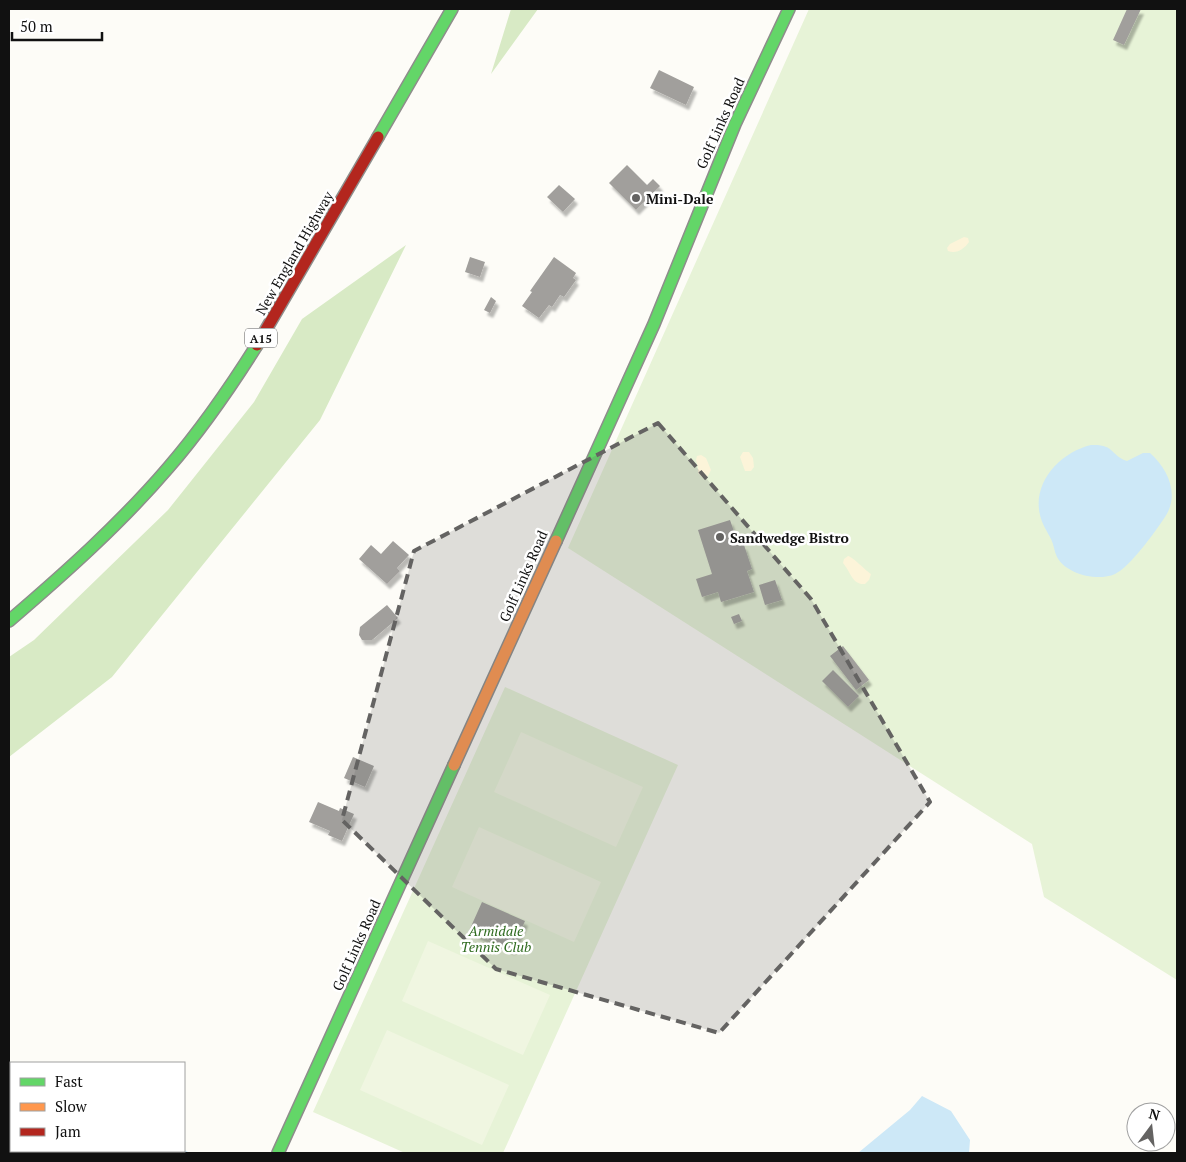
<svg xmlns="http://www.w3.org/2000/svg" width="1186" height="1162" font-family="'PT Serif',serif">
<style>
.green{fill:#e7f3d7}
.forest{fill:#d8eac5}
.sand{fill:#fcf4d9}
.pitch{fill:#f0f6e1}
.water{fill:#cde8f7}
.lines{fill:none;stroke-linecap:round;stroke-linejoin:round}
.stream{stroke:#cde8f7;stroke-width:4}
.building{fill:#a19f9c;filter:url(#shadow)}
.fast-casing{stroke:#8e8d8b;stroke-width:14}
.slow-casing{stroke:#8e8d8b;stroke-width:14}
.jam-casing{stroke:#8e8d8b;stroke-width:14}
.fast{stroke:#63d668;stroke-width:11}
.slow{stroke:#ff974d;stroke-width:11}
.jam{stroke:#b3261e;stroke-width:11}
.marked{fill:#646362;fill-opacity:0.2;stroke:#646362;stroke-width:4;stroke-dasharray:10 6;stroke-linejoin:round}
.poi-dot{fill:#646362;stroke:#fff;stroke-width:2}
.labels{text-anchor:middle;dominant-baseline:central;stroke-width:5;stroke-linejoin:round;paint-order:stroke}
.shield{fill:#fff;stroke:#585858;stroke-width:1}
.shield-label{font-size:12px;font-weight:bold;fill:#111}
.street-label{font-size:14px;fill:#111;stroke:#fff}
.poi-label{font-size:14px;font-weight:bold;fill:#111;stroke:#fff;text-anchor:start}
.park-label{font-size:14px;font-style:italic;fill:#2f6b1f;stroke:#fff}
</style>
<defs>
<filter id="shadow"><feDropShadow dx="3" dy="5" stdDeviation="1" flood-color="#0004"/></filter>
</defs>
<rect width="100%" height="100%" fill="#fdfcf7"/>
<!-- green -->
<path class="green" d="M809 9H1177V980L1044 897 1032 844 568 548Z
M505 687 678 765 503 1153H405L313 1112Z"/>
<!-- forest -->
<path class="forest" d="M511 9H538L491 74Z
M406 245 320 420 112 677 9 757V657L34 640 168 510 254 402 302 319Z"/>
<!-- sand -->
<path class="sand" d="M964 237 968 238 969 242C964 249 957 254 948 251L947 248 950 244Z
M743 452H749L753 458 754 467 751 471H745L740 457Z
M701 455 706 458 711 470 708 476 703 478 698 473V467L696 460 697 456Z
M848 556C853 557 865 570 871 574L869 580 865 584C852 585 851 572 843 563L844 559Z"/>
<!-- pitch -->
<path class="pitch" d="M521 732 643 787 616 847 494 792Z
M479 827 601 882 574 942 452 887Z
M428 941 550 995 523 1055 402 1001Z
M387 1030 509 1085 482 1145 360 1090Z"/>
<!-- water -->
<path class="water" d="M1091 445C1115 444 1110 455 1127 461L1143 453H1150C1168 469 1180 495 1165 517 1155 532 1130 567 1115 574 1097 582 1066 574 1057 557 1054 551 1054 545 1051 539 1047 531 1042 524 1040 515 1032 482 1061 452 1091 445Z
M922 1096 951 1111 970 1140 969 1153H858L910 1110Z"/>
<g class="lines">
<!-- stream -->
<path class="stream" d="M9 1139 11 1138
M179 1151 186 1153"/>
</g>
<!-- building -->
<path class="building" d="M1127 9H1141L1124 45 1113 40Z
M659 70 694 87 686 105 650 88Z
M627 165 647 185 653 179 660 186 636 210 609 183Z
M559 185 575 199 563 212 547 197Z
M470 257 485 262 480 277 465 272Z
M554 257 576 273 573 278 576 280 564 297 560 295 552 307 549 305 539 318 522 306 532 292 530 291Z
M491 297 496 301 490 313 484 310Z
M730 520 739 546 744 545 752 569 747 571 754 592 721 602 718 592 702 597 696 579 712 574 698 530Z
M393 541 409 555 397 568 400 571 387 584 359 559 371 545 381 554Z
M775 580 782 600 765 605 759 585Z
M387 605 398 618 372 640H362L359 635 360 627Z
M739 614 742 621 734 624 731 617Z
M843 646 869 680 856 690 830 656Z
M833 670 859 696 848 707 822 681Z
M353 757 374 766 365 787 344 778Z
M318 802 339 811 340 808 354 814 342 841 328 835 330 831 309 822Z
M482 902 525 921 512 950 469 931Z"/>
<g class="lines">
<!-- fast casing -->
<g class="fast-casing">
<path id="fast" d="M378 137 452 9
M556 541 654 324 735 124 789 9
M9 621C65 573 120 524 168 468 201 430 230 388 257 345
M278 1153 454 765"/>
</g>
<!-- slow casing -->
<g class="slow-casing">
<path id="slow" d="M454 765 556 541"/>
</g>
<!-- jam casing -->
<g class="jam-casing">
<path id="jam" d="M257 345 378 137"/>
</g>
<!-- fast -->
<use href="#fast" class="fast"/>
<!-- slow -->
<use href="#slow" class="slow"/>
<!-- jam -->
<use href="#jam" class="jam"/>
</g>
<!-- marked area -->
<path class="marked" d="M658 423 811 599 930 802 719 1033 496 969 342 820 414 551Z"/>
<!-- markers -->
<g class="poi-dot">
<circle cx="636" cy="198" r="5"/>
<circle cx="720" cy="537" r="5"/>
</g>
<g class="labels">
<!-- shield labels -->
<rect class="shield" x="245" y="328.5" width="32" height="19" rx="4"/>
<g class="shield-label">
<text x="261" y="338">A15</text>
</g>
<!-- street labels -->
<g class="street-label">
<text transform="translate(720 123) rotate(-66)">Golf Links Road</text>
<text transform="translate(294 253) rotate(-60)">New England Highway</text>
<text transform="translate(523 576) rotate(-66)">Golf Links Road</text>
<text transform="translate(356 945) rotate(-66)">Golf Links Road</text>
</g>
<!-- poi labels -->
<g class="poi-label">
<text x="646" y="198">Mini-Dale</text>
<text x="730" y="537">Sandwedge Bistro</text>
</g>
<!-- park labels -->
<g class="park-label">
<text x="496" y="930">Armidale<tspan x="496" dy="16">Tennis Club</tspan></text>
</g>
</g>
<!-- border -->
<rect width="1186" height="1162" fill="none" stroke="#111111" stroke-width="20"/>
<!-- legend -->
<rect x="10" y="1062" width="175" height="90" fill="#ffffff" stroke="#a0a0a0"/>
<rect x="20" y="1078" width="25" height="8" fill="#63d668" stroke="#a0a0a0"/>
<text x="55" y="1087" font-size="15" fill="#111111">Fast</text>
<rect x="20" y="1103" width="25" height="8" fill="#ff974d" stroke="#a0a0a0"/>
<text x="55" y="1112" font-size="15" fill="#111111">Slow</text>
<rect x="20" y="1128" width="25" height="8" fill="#b3261e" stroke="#a0a0a0"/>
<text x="55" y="1137" font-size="15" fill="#111111">Jam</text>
<!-- north arrow -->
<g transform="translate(1151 1127) rotate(15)"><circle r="24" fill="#ffffff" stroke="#a0a0a0"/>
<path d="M0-4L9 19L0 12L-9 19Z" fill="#646362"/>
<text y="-8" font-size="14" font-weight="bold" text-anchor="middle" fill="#111111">N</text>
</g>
<!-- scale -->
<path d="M12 32v8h90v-8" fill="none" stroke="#111111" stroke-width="2.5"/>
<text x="20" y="32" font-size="15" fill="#111111" stroke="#ffffff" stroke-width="4" paint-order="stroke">50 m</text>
</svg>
